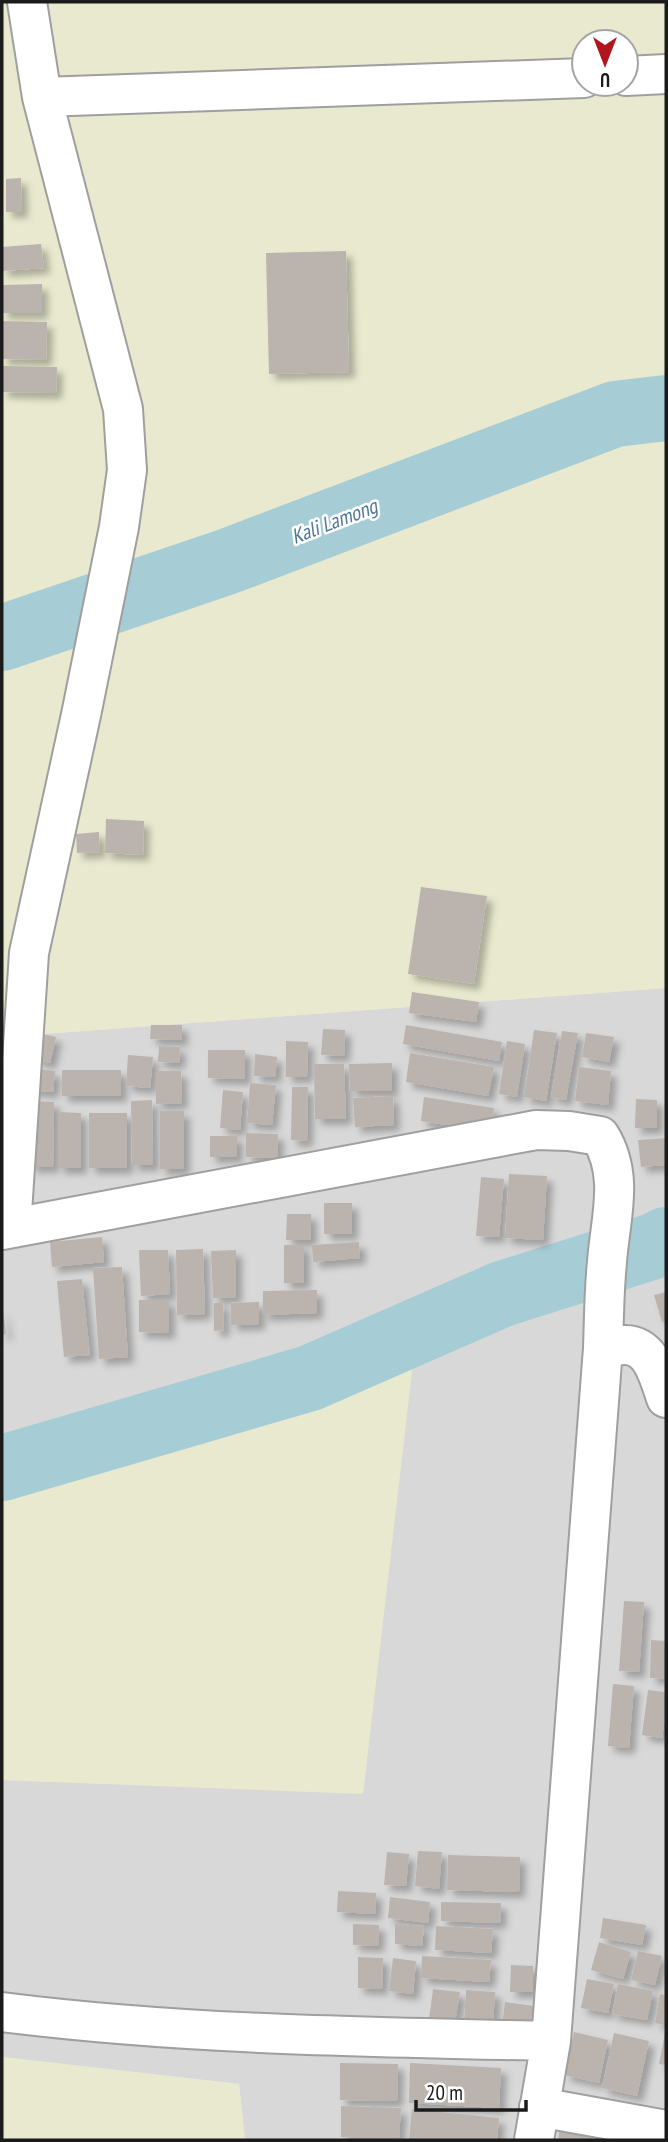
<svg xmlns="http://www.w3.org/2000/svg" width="668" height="2142" font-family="'PT Sans Narrow',sans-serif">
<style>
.residential{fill:#d9d8d8}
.farmland{fill:#e8e9ce;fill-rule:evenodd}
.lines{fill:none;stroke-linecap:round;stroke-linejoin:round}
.river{stroke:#a6cdd5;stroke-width:66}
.building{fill:#bbb3ae;filter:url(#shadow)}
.minor-casing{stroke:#9f9f9f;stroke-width:42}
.minor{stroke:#fff;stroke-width:38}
.labels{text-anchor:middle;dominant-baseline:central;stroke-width:5;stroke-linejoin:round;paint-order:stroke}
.water-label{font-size:21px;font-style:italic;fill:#4f7898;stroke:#fff}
</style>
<defs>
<filter id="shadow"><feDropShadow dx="6" dy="6" stdDeviation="3.5" flood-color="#0004"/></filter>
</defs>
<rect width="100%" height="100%" fill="#ebe7e1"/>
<!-- residential -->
<path class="residential" d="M666 988V2140H245L239 2084 2 2057V1780L363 1793 417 1320 2 1443V1037Z"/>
<!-- farmland -->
<path class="farmland" d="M2 2H666V988L2 1037ZM584 42H626V84H584Z
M418 1320 363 1794 2 1780V1443Z
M2 2057 239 2084 245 2140H2Z"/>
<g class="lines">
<!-- river -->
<path class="river" d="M2 638 226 562 615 414 666 408
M2 1468 310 1378 502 1294 654 1246 666 1240"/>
</g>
<!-- building -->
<path class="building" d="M21 178 22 212H6V179Z
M41 244 44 268 2 271V247Z
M346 251 349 372 269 374 266 253Z
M42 284V313H2V285Z
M2 321 47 322 46 360 2 359Z
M2 366 57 367 56 393 2 392Z
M106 819 144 821 143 855 105 853Z
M99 832 100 852 77 853 76 834Z
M421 887 487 896 474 984 408 974Z
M412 992 479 1002 476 1022 409 1013Z
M151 1025H182V1040L150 1039Z
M406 1025 502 1042 499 1061 403 1044Z
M323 1029 345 1030 344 1056 321 1055Z
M534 1030 557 1033 546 1101 524 1097Z
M562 1031 578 1033 566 1100 551 1097Z
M38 1033 56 1037 50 1063 33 1059Z
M586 1033 614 1037 609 1062 582 1057Z
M286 1041 308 1042 307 1077H286Z
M507 1041 525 1044 517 1097 499 1094Z
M159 1046 180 1047 179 1063 158 1062Z
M208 1050H245V1079L208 1078Z
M410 1053 494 1067 488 1096 406 1082Z
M255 1054 277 1057 275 1077 254 1076Z
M128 1055 153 1057 150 1088 126 1086Z
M392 1063V1091H350L349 1064Z
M314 1064H344L346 1119H315Z
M579 1067 611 1071 608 1105 575 1101Z
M29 1068 55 1071 53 1092 27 1090Z
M62 1070H121V1096H62Z
M156 1071H181L182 1103 156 1104Z
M250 1083 276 1085 272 1125 247 1123Z
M292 1087H308L307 1141 291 1140Z
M223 1090 243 1092 240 1130 220 1128Z
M393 1096 394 1125 355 1127 353 1098Z
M424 1097 494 1108 491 1132 421 1121Z
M636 1099 657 1100V1128H635Z
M152 1100 153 1165H132L131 1101Z
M31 1101 54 1102 53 1167H30Z
M160 1111H184V1169H160Z
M58 1112 81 1113V1168H58Z
M89 1113H127V1168H89Z
M246 1133 278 1134 277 1158 246 1157Z
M210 1136H237V1157H210Z
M666 1138V1165L641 1167 638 1140Z
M509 1174 547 1176 543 1240 505 1238Z
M481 1177 504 1179 499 1237 476 1236Z
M324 1203H352V1234H324Z
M287 1214H311V1240H286Z
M102 1237 104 1262 52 1267 50 1242Z
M359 1242 360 1258 313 1262 312 1245Z
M284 1245H304V1283H284Z
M203 1249 205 1314 177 1315 176 1250Z
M139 1250H168L170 1294 141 1296Z
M236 1250V1297L213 1298 211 1251Z
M122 1267 128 1357 99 1359 93 1268Z
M82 1279 90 1355 64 1357 57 1281Z
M317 1290V1313L263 1315V1291Z
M666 1292V1321L662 1322 654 1295Z
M139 1300H169V1333L139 1332Z
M223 1302 224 1330 214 1331V1303Z
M259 1302V1324L231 1325V1303Z
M2 1311H3L6 1334 2 1335Z
M624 1601 644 1602 639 1672 619 1671Z
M651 1640 666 1641V1679L650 1678Z
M613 1684 634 1686 629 1748 608 1746Z
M648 1690 666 1692V1709L662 1738 642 1735Z
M418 1851 442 1852 439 1889 415 1886Z
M387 1852 409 1854 406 1886 384 1885Z
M448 1855 520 1857 519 1892 447 1890Z
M338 1891 376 1893 375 1914 337 1912Z
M390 1897 430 1902 428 1923 388 1918Z
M441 1902 501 1903 500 1923 441 1921Z
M603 1918 646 1925 642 1945 600 1938Z
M353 1924 379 1925 378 1946 353 1945Z
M395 1924 424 1926 422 1946 395 1944Z
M436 1926 493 1929 491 1953 435 1950Z
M599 1942 631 1952 623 1979 591 1970Z
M638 1951 662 1956 655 1985 631 1980Z
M422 1956 491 1960 489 1982 421 1978Z
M358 1957 383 1958 382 1989 358 1988Z
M393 1958 416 1961 413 1994 389 1991Z
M511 1965 533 1966V1992H510Z
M587 1979 614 1984 608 2013 581 2008Z
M618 1984 653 1991 647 2020 612 2014Z
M433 1989 460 1992 455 2023 429 2020Z
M466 1990 495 1992 493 2027 464 2025Z
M660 1994 666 1995V2025L655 2023Z
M505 2002 534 2006 531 2038 501 2034Z
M574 2032 608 2040 599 2083 564 2075Z
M614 2033 649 2041 637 2096 602 2088Z
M665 2033H666V2065L659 2064Z
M340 2063 398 2064 397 2101 340 2100Z
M410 2063 501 2068 499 2108 409 2103Z
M341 2106 401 2108 399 2138 341 2137Z
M412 2109 499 2118 497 2140 409 2139Z
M560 2128 586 2131 585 2140H558Z"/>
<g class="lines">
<!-- minor casing -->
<g class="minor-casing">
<path id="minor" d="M626 76 666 74
M42 97 584 78
M11 1228 29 953 81 715 119 527 127 470 123 409 42 97 27 2
M2 1230 536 1130 569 1131 600 1136C625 1176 610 1219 607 1262 604 1291 604 1320 603 1348L551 2041 534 2140
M603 1348C610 1347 618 1345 625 1345 652 1345 659 1378 666 1398
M2 2012C184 2035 368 2037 551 2041
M539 2107 666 2130"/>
</g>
<!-- minor -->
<use href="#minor" class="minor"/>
</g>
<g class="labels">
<!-- water labels -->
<g class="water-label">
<text transform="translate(334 521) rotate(-21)">Kali Lamong</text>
</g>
</g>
<!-- border -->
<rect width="668" height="2142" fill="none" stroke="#1b1b1b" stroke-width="7"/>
<!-- north arrow -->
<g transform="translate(605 63) rotate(180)"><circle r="33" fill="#ffffff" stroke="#a4a4a4" stroke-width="2"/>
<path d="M0-5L12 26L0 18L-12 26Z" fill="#b1151e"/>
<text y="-10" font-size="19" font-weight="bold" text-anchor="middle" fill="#1b1b1b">U</text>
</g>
<!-- scale -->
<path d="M416 2100v10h110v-10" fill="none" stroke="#1b1b1b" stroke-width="3.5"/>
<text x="426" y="2100" font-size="21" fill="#1b1b1b" stroke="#ffffff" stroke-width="5" paint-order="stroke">20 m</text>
</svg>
